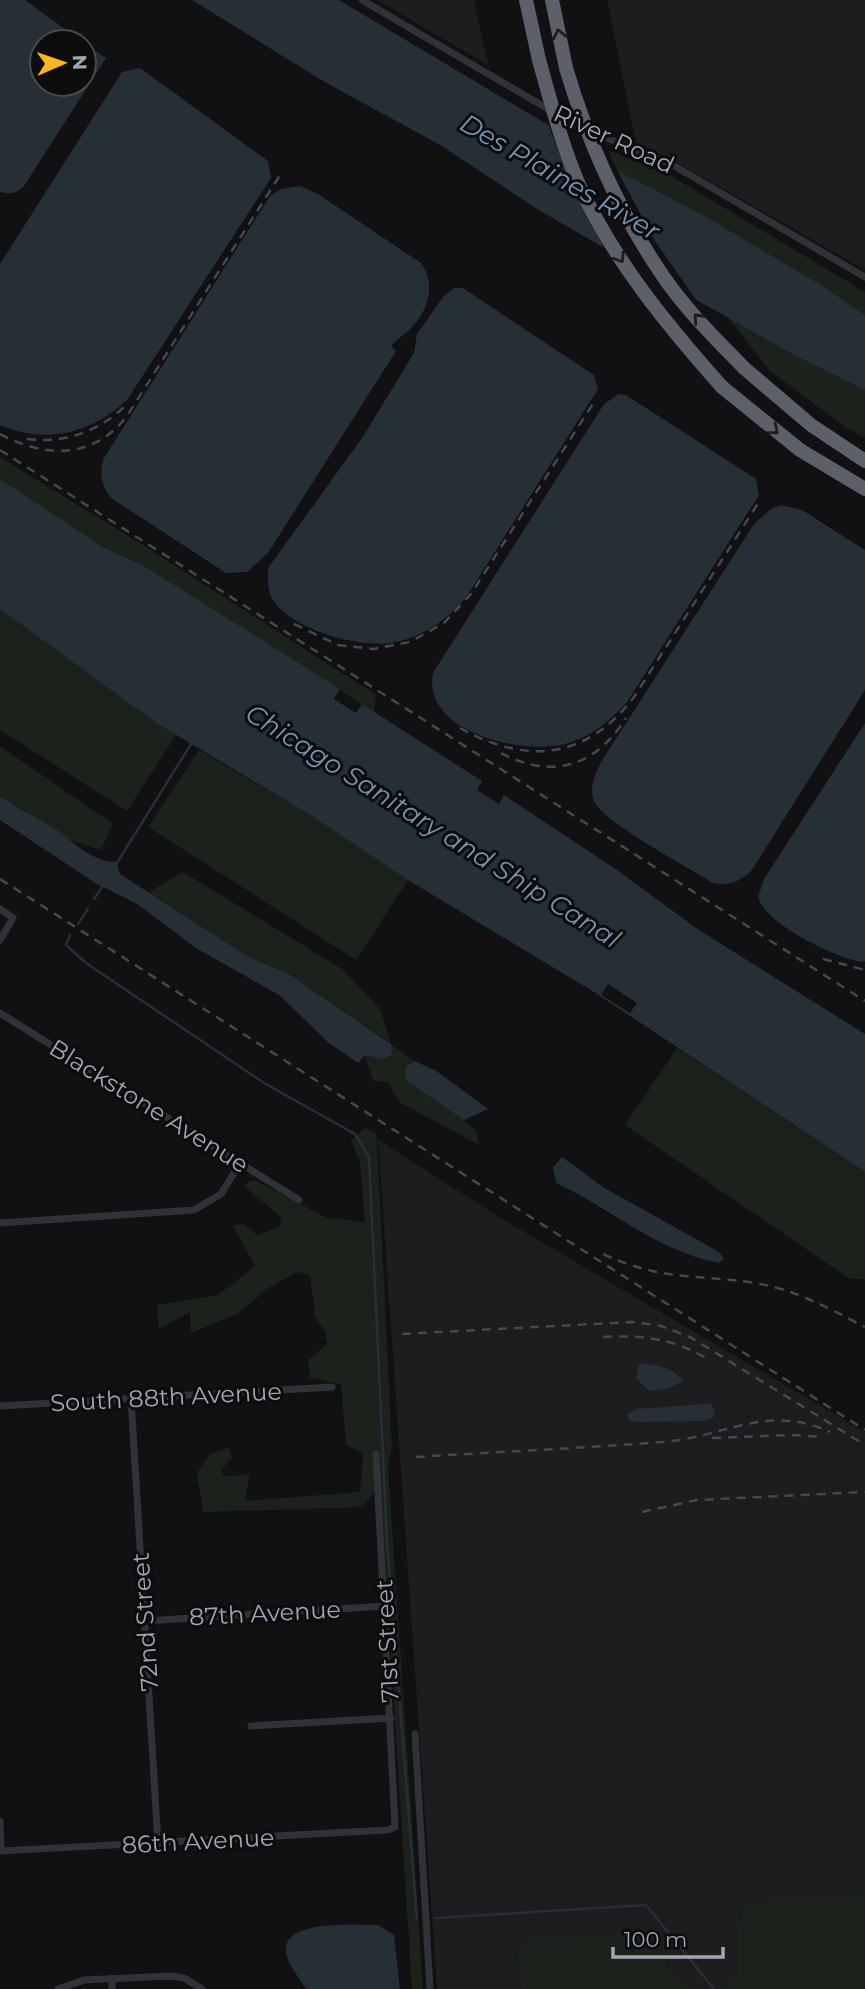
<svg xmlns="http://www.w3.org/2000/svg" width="865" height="1989" font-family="Montserrat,sans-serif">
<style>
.built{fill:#1d1c1f}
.green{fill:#1b221c}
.water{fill:#262f36}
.pier{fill:#111012}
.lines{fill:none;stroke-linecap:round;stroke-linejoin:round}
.stream{stroke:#262f36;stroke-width:2.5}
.street{stroke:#313237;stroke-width:7}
.highway{stroke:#5d6069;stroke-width:14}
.rail{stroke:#46484f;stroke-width:2.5;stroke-dasharray:9 7;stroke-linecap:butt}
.highway-bridge{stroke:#5d6069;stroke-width:14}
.oneway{stroke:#1c1d1f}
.labels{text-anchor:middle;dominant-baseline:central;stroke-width:6;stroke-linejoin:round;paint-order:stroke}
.street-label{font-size:24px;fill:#a1a6b4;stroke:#0c0c0d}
.water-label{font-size:26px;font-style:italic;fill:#7495b3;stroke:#0c0c0d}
</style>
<rect width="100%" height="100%" fill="#111012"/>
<!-- built -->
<path class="built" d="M377 0H474L488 65Z
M607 0H865V270L671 159 636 143Z
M378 1140 509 1223 865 1432V1989H437Z"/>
<!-- green -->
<path class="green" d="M608 150 668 174 865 292V315C786 261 701 214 616 170Z
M726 315 796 356 865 390V438L845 427 771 372Z
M0 457 143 545 376 695 374 712 144 566 103 547 0 479Z
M0 609 176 735 127 811 0 730Z
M0 746 113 824 101 850 64 838 52 827 0 796Z
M199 750 312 816 408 880 356 960 148 827Z
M183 872 342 969 380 1009 391 1044 414 1061 406 1067 405 1080 464 1120 477 1132 479 1145 399 1102 388 1082 373 1081 365 1055 391 1043 289 974 249 957 149 892Z
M677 1048 865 1172V1279H850L625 1125Z
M365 1128 376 1133 377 1139 392 1447 388 1466 423 1989H412L381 1498 375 1492 362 1507 203 1512 197 1473 209 1455 229 1447 232 1458 222 1469 223 1476 249 1475 246 1501 360 1492 363 1454 346 1444 341 1384 310 1378 308 1360 327 1344 326 1333 315 1317 310 1275 297 1272 270 1287 237 1314 191 1333 190 1312 159 1329 157 1305 218 1295 255 1266 233 1226 244 1224 257 1235 280 1227 281 1217 245 1187 249 1181H257L325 1217 365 1223 360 1162 351 1141Z
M865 1895V1989H726L737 1975V1933L745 1903Z
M644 1928 652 1934 673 1979 688 1989H521L518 1949 524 1941 595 1937Z"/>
<!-- water -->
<path class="water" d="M0 0H25L83 42H42V84H84V43L106 58 24 186C16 194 11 194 0 192Z
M192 0H339L555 129 616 170 703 215 821 285 865 315V390L796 356 627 261 537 209 442 146 323 81Z
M140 68 268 161 271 178 127 400C92 433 46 445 0 425V264L122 72Z
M300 186 318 194 421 263C437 285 428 314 407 332 401 337 396 340 391 346L396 351 268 553 247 572 226 573 111 498C101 485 99 473 104 458L270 196 281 189Z
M454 288H463L594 375 598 389 467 596C448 619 425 636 396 642 364 650 291 630 273 600 267 590 268 579 268 568L362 438 414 353 417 334 443 297Z
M619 394 626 395 756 479 759 495 627 702C610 721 591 737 565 744 521 755 422 732 433 673L604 404Z
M0 479 103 547 144 566 340 689 334 699 356 713 362 704 482 781 477 790 499 804 504 795 620 872 696 928 865 1034V1172L594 992 408 880 312 816 158 724 0 609Z
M781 505 802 510 865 550V690L752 870C740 882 729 886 713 883 691 869 604 822 595 803 588 789 595 775 601 762L754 524 771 509Z
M865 723V961L861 962C834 957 766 925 758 897L764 879Z
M0 796C16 807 32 815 49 825 71 838 89 862 116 862L120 874 249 957 289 974 391 1044 392 1055 382 1059 365 1055 358 1063 329 1043 279 995 196 948 137 904 97 884 0 820Z
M414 1061 435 1070 488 1109 464 1120 405 1080 406 1067Z
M562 1157 603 1187 719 1252 724 1259 719 1263C654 1250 614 1210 556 1183L553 1167Z
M639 1364C656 1364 673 1367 683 1381L670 1388 649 1391 636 1378Z
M706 1404H711L715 1413 713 1418 703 1421 639 1422 630 1421 627 1415 636 1409Z
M378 1925 394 1935 400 1989H306C300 1978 286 1963 286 1950 284 1919 359 1925 378 1925Z"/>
<!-- pier -->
<path class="pier" d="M547 121 614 164 653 238 699 304 607 253 568 176Z
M608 984 637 1003 630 1013 601 995Z"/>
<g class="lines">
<!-- stream -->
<path class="stream" d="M115 866 191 744
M94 899 104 884
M78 924 88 909
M70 935 66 945 86 963 264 1083 355 1134 369 1157 387 1542 417 1919
M435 1918 646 1905 714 1989"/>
<!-- street -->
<path class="street" d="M362 0 577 126 671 164 865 277
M0 909 13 918 0 940
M0 1013 299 1200
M0 1223 194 1210 221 1194 240 1163
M131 1399 158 1844
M0 1406 332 1387
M145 1621 385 1606
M251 1726 391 1718
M415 1734 430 1989
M0 1821 1 1851
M0 1851 388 1830 395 1827 376 1454
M112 1978V1989
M58 1989 84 1980 171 1976 184 1978 202 1989"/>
<!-- highway -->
<path class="highway" d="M526 0 539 60
M552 0 566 68
M744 368 811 425 865 461
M722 387 800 450 865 489"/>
<!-- rail -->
<path class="rail" d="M0 434C45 458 93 460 127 416L280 175
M27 439C65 444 101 431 128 403
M0 450 865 1001
M294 624 338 645 373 649 410 642 444 623 471 594 596 399
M460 728C526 765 586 760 634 697L759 502
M501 753C552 780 595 767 626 718
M0 879 865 1430
M823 959 865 970
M603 1254C661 1281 696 1274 755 1283 794 1289 830 1309 865 1327
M402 1334 632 1322 661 1326 690 1337 865 1445
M603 1337C641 1335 672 1338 706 1358
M712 1438 792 1435 824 1437
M416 1457C498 1452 581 1448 663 1442 725 1437 767 1403 830 1432
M642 1512 697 1500 865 1492"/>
<!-- highway-bridge -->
<path class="highway-bridge" d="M539 60C551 102 562 146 580 187 615 262 667 325 722 387
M566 68C588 142 619 212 663 276 686 310 716 339 744 368"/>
</g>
<!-- one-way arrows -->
<defs><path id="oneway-chevron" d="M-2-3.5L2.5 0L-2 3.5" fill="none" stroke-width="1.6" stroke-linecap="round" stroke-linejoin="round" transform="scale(1.75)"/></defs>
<g class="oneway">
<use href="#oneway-chevron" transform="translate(559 34) rotate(-102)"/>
<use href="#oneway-chevron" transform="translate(620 258) rotate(58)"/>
<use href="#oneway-chevron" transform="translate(698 318) rotate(-132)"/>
<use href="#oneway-chevron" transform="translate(774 430) rotate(39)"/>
</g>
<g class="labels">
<!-- street labels -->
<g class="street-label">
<text transform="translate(614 139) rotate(25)">River Road</text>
<text transform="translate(149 1106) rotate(32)">Blackstone Avenue</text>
<text transform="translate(166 1397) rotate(-3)">South 88th Avenue</text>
<text transform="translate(265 1613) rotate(-3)">87th Avenue</text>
<text transform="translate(145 1622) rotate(-94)">72nd Street</text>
<text transform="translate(387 1641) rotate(-93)">71st Street</text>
<text transform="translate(198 1841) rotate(-3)">86th Avenue</text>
</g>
<!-- water labels -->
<g class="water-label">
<text transform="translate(560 177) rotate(30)">Des Plaines River</text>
<text transform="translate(433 826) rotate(32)">Chicago Sanitary and Ship Canal</text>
</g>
</g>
<!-- north arrow -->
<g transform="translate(63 63) rotate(88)"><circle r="33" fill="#0c0c0d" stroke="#484a50" stroke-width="2"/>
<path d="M0-5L12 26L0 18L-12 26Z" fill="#ffb61c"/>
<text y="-10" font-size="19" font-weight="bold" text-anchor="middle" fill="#a1a6b4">N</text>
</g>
<!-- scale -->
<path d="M613 1947v10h110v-10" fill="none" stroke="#a1a6b4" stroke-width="3.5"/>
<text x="624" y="1947" font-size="21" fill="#a1a6b4" stroke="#0c0c0d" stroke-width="5" paint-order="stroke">100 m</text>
</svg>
